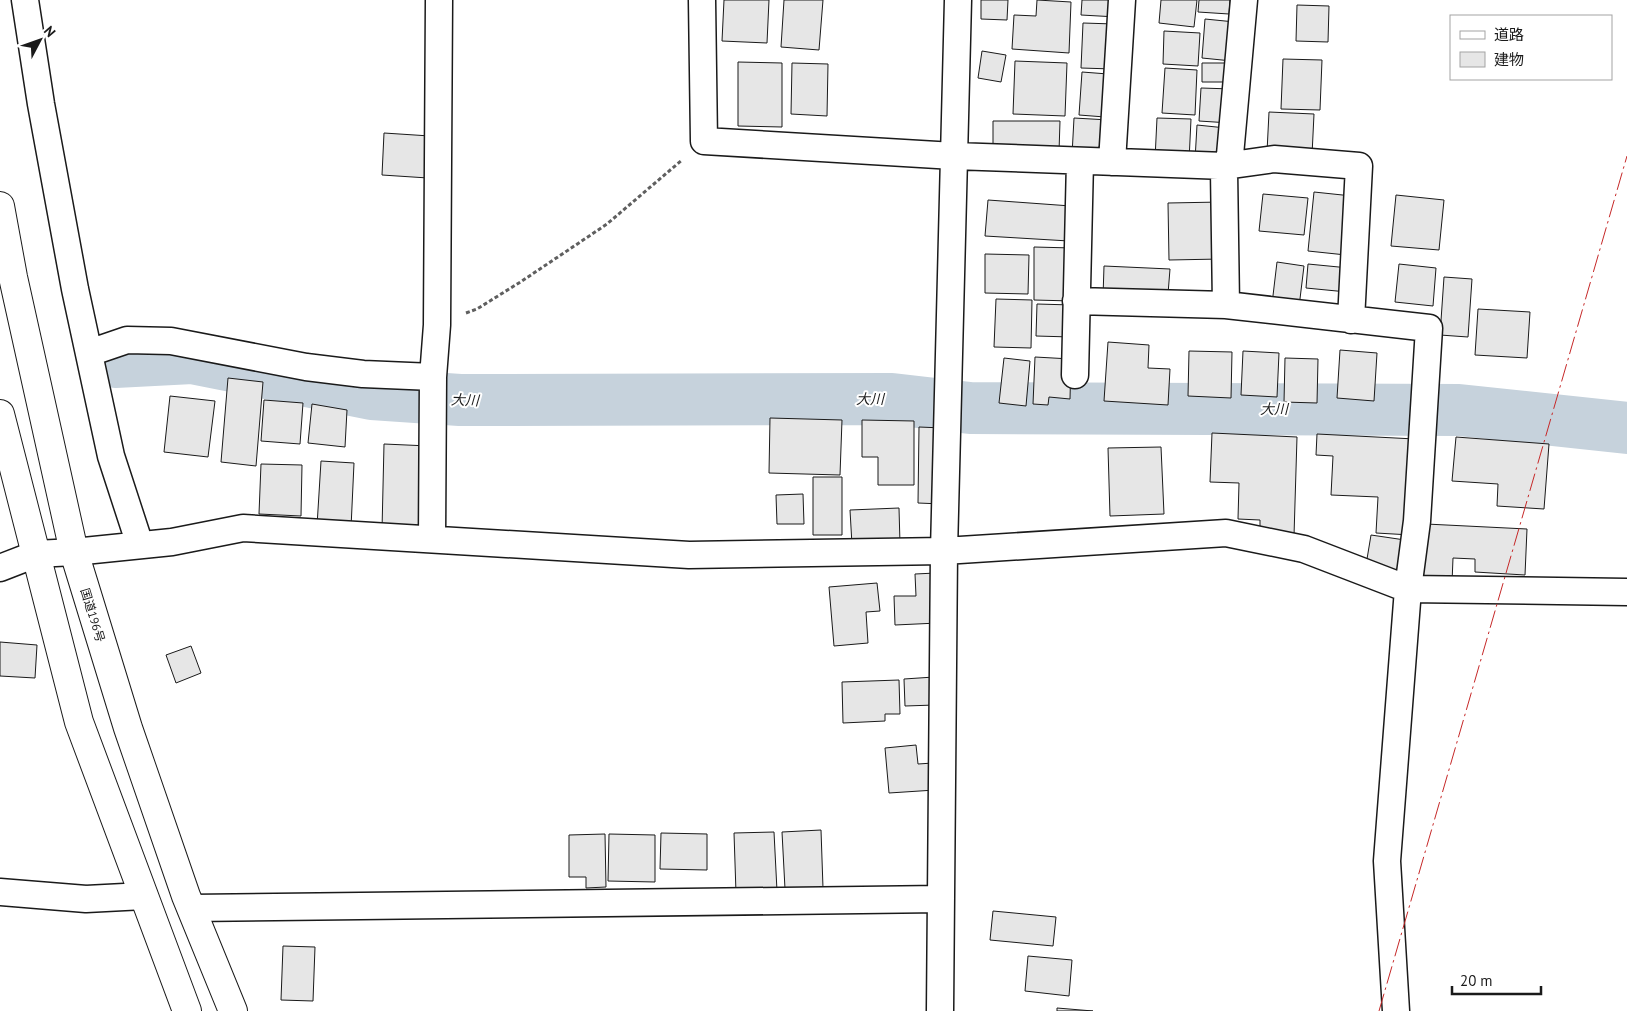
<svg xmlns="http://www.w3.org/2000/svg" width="1627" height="1011" font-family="'PT Sans','Noto Sans JP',sans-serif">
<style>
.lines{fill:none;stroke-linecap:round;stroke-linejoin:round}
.river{stroke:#c6d2dc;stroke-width:52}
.building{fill:#e6e6e6;stroke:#1a1a1a}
.minor-casing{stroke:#1a1a1a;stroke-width:29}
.trunk-casing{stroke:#1a1a1a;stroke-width:30}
.path{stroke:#5f5f5f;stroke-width:3;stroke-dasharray:4 2.5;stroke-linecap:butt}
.minor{stroke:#fff;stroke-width:26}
.trunk{stroke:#fff;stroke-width:28}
.power{stroke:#c62828;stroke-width:1;stroke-dasharray:18 4 2.5 4;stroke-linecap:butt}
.labels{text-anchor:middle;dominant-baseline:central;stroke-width:4;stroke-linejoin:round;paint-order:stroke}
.street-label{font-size:12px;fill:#1a1a1a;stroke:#fff}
.water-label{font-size:14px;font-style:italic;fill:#1a1a1a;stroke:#fff}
</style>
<rect width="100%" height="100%" fill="#fff"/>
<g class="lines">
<!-- river -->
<path class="river" d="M115 362 192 358 372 394 460 400 892 399 970 408 1459 410 1627 428"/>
</g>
<!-- building -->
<path class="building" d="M724 0H769L767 43 722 41Z
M784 0H823L819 50 781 47Z
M981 0H1008L1007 20 981 19Z
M1037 0 1071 2 1069 53 1012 49 1014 15 1036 16Z
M1082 0H1118L1117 17 1081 15Z
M1161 0H1197L1194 27 1159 23Z
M1199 0H1230L1229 14 1198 12Z
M1297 5 1329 6 1328 42 1296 41Z
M1205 19 1235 22 1232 61 1202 58Z
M1083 23 1114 24 1113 69 1081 68Z
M1164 31 1200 33 1198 66 1163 64Z
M982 51 1006 55 1001 82 978 78Z
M1283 59 1322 60 1320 110 1281 109Z
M1015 61 1067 63 1065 116 1013 114Z
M738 62 782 63V127L738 126Z
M792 63 828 64 827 116 791 114Z
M1202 63H1232L1231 82H1202Z
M1165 68 1197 70 1195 115 1162 113Z
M1082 72 1108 74 1105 117 1079 115Z
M1201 88 1232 89 1230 123 1199 121Z
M1269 112 1314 114 1312 155 1267 152Z
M1074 118 1109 120 1107 157 1072 155Z
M1157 118 1191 119 1189 161 1155 159Z
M993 121H1060L1059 152H993Z
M1197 125 1226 128 1224 162 1195 160Z
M384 133 430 136 428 178 382 175Z
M1314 192 1352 196 1346 255 1308 251Z
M1263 194 1308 198 1304 235 1259 231Z
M1396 195 1444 200 1439 250 1391 246Z
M988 200 1071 206 1069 241 985 236Z
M1221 202V259L1169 260 1168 203Z
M1034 247 1073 248 1072 301 1034 300Z
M985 254 1029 255 1028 294 985 293Z
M1277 262 1304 266 1299 307 1272 304Z
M1308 264 1349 268 1347 292 1306 288Z
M1399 264 1436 268 1433 306 1395 302Z
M1104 266 1170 269 1168 294 1103 297Z
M1444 277 1472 279 1468 337 1440 335Z
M996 299 1032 300 1031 348 994 347Z
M1037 304 1072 305 1071 337 1036 336Z
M1478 309 1530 312 1527 358 1475 355Z
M1108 342 1149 345 1148 368 1170 369 1168 405 1104 401Z
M1340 350 1377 353 1374 401 1337 398Z
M1189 351 1232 352 1231 398 1188 396Z
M1243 351 1279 353 1277 397 1241 395Z
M1035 357 1071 359 1070 399 1049 397 1048 405 1033 404Z
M1004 358 1030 361 1026 406 999 403Z
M1285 358 1318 359 1317 403 1284 402Z
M228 378 263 382 256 466 221 462Z
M170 396 215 401 208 457 164 452Z
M264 400 303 403 300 444 261 441Z
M312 404 347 410 345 447 308 443Z
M770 418 842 420 840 475 769 473Z
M862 420 914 421V485H878V457H862Z
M919 427 943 428 942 504 918 503Z
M1212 433 1297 437 1294 536 1260 535V520L1238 519 1239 483 1210 482Z
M1317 434 1415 439 1411 535 1376 533 1378 497 1331 495 1333 456 1316 455Z
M1456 437 1549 444 1544 509 1497 506 1498 484 1452 481Z
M384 444 429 446 427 531 382 530Z
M1161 447 1164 514 1110 516 1108 448Z
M321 461 354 463 351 528 317 526Z
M261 464 302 465 301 516 259 514Z
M813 477H842V535H813Z
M803 494 804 524H777L776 495Z
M899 508 900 544 852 545 850 510Z
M1426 524 1527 529 1525 575 1475 572V559L1453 558 1452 583 1418 581Z
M1371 535 1405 540 1400 576 1365 571Z
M936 573 938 623 895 625 894 596H916L915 574Z
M877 583 880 611 866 612 868 643 834 646 829 587Z
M0 642 37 645 35 678 0 676Z
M191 646 201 673 176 683 166 655Z
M934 677 935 705 905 706 904 679Z
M899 680 900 714H885V721L843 723 842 682Z
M916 745 918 764 933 763 935 790 889 793 885 748Z
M821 830 823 888 785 889 782 832Z
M774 832 777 891 736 893 734 833Z
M661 833 707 834V870L660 869Z
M605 834 606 887 586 888V877H569V835Z
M609 834 655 835V882L608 881Z
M993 911 1056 917 1053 946 990 940Z
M283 946 315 947 313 1001 281 1000Z
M1028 956 1072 960 1069 996 1025 991Z
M1057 1008 1093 1011H1057Z"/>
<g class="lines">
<!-- minor casing -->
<g class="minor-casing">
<path id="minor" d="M25 0 41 104 75 289 111 456 140 545
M702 0 704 141 954 156 1225 166 1274 159 1359 166 1351 320
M1244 0 1230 155 1224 170 1226 305 1429 328 1417 521 1408 589 1627 592
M1112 162 1122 0
M1076 301 1226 305
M89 353 127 340 171 341 306 367 363 374 433 377
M1075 375 1080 161
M432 539 433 377 437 325 439 0
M0 568 36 554 74 552 172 542 243 528 689 555 944 551 1226 533 1304 549 1408 589 1387 861 1396 1011
M0 892 86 899 144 896
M191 908 941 899
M940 1011 944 551 958 0"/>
</g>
<!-- trunk casing -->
<g class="trunk-casing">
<path id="trunk" d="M0 206 13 277 74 552 128 728 186 896 233 1011
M0 414 79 722 187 1011"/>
</g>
<!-- path -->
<path class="path" d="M466 313 477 309 522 281 607 224 682 160"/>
<!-- minor -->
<use href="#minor" class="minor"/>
<!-- trunk -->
<use href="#trunk" class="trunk"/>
<!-- power -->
<path class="power" d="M1379 1011 1627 156"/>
</g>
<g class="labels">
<!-- street labels -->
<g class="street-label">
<text transform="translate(93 615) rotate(73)">国道196号</text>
</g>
<!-- water labels -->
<g class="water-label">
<text x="870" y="399">大川</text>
<text transform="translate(465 400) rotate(2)">大川</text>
<text x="1274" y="409">大川</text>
</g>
</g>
<!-- legend -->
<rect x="1450" y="15" width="162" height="65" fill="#ffffff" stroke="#a3a3a3"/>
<rect x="1460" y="31" width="25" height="8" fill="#ffffff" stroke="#a3a3a3"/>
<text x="1494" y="40" font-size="15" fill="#1a1a1a">道路</text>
<rect x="1460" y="52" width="25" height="15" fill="#e6e6e6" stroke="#a3a3a3"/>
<text x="1494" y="65" font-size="15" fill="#1a1a1a">建物</text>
<!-- north arrow -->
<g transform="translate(40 40) rotate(49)" stroke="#ffffff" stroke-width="4" paint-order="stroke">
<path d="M0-4L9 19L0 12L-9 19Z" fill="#1a1a1a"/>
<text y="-8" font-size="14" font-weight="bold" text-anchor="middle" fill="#1a1a1a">N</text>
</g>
<!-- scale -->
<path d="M1452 986v8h89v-8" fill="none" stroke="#1a1a1a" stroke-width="2.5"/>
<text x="1460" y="986" font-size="15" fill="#1a1a1a" stroke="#ffffff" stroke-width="4" paint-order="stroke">20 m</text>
</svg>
